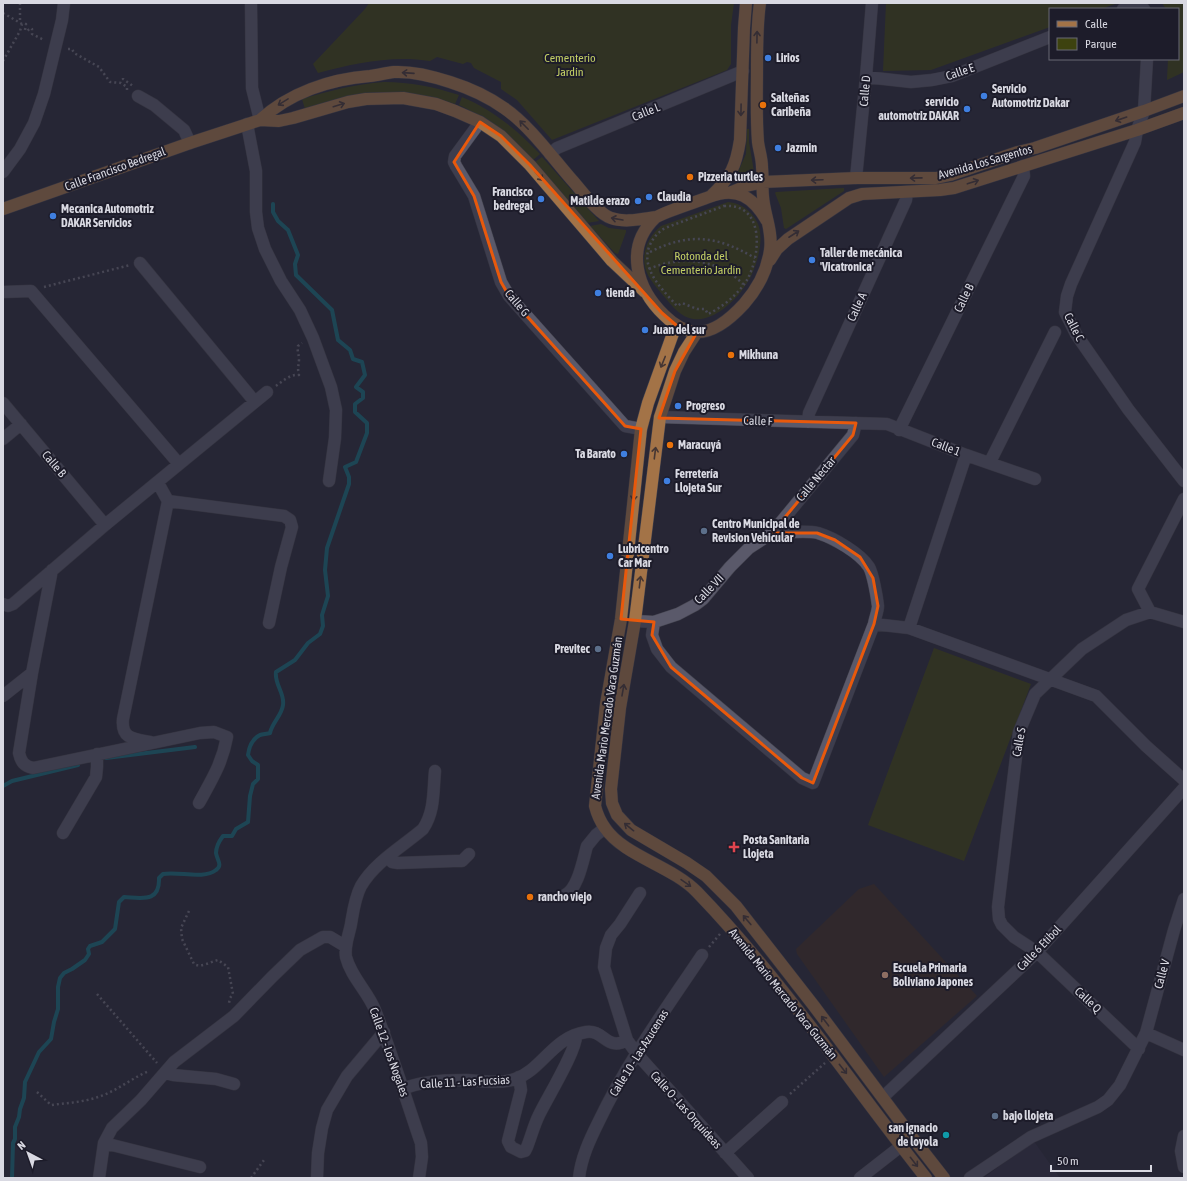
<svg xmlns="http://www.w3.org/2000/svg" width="1187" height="1181" font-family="'Asap Condensed',sans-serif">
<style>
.built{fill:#302e42}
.education{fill:#3c2b22}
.green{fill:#3d420f}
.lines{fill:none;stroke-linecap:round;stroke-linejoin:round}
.stream{stroke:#126b7b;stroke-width:4}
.minor-casing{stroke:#44444f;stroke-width:13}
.major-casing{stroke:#44444f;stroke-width:13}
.path{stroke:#6e6d7a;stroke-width:2.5;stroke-dasharray:2 3;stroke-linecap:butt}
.minor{stroke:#5a596a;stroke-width:12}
.major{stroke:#a37347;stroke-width:12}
.oneway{stroke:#453633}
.marked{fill:none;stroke:#e8590c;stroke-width:3;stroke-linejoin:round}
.shop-dot{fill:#3f7fe0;stroke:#1d1c2a;stroke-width:1.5}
.food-dot{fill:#e8710a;stroke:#1d1c2a;stroke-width:1.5}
.service-dot{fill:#5c6f8a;stroke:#1d1c2a;stroke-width:1.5}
.health-dot{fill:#e0444e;stroke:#1d1c2a;stroke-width:1.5}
.education-dot{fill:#8d6e63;stroke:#1d1c2a;stroke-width:1.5}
.culture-dot{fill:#0f9aa8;stroke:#1d1c2a;stroke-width:1.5}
.labels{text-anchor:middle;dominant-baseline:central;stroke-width:4;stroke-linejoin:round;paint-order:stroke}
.park-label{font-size:12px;fill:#c2ce64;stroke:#1d1c2a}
.poi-label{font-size:12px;font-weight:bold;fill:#d9d9e2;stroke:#1d1c2a;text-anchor:start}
.street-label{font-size:12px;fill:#d9d9e2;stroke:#1d1c2a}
</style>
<rect width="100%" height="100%" fill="#272635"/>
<!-- built -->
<path class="built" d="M1033 1140 1060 1178H984Z"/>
<!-- education -->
<path class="education" d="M874 884 977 996 884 1077 797 954 796 949 859 889Z"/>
<!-- green -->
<path class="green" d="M369 3H734L731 25V64L727 70 552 140 517 100 501 89V82L474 68 471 63 467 62 463 64 437 57 430 61C393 55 354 63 318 73L313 64 365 9Z
M886 3H1118L1101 9H1050V27L931 70 883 71Z
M1162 3H1184V72L1167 80 1168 59H1178V9H1166Z
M384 82C410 82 434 87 459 95L455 104C396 85 363 90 305 109L302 99C329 91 355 84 384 82Z
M462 97C493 110 517 130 540 154L533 160C512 137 487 118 459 105Z
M747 129H749V142L754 172 753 174H739L738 172 746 154Z
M542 157 599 221 587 223 535 162Z
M844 188V191L786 229 784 228 781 208 775 193 776 192Z
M728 202C741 203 752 211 758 224 764 239 758 260 752 274 743 294 714 326 689 318 677 314 670 303 662 294 658 289 654 285 651 280 638 262 645 239 661 226Z
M601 224 609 228 626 230V232L618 254 615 253 590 226Z
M934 648 1031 684 964 861 868 825Z"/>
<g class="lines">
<!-- stream -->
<path class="stream" d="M106 758 195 747
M3 786 12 781 78 765
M12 1178 13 1143 15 1139V1127L19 1117 20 1109 24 1098 25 1082 39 1052 51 1039 54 1022 58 1009V987L60 978 64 973 72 969 85 960 89 954 88 949 90 946 102 942 115 929 119 902 124 897C142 898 160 903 159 878L163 874C179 871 203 880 216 870 223 865 217 860 216 853 216 847 220 840 223 836H232L236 829 248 822 250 796 253 784 258 779V765L252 761 248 755C249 747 252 739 260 735 263 734 267 734 270 733 272 723 282 715 283 705 285 693 274 684 276 672L295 660 308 643 320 634 323 626 322 615 328 596 325 570 327 548 349 484V477L345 467 356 462 367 433V423L355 412V404L363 398V392L356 387 365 375 362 362 353 359 350 350 338 340 332 310 296 275 295 264 298 255 288 230 278 221 273 212V204"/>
<!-- minor casing -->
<g class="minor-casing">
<path id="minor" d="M251 3 252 88 260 120
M1123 9C1131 6 1137 2 1144 9
M1147 59 1144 111 1137 130 1135 142 1071 284 1067 296 1065 312 1076 334 1128 409 1184 481
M866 77 911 82 932 80 952 76 1050 37
M138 96 154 105 184 130 190 143
M480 122 455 156 454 162 456 166 474 196 501 282 509 296 625 426 641 429
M247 124 256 171V212L258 228 265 249 281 281 300 310 313 338 331 387 336 410 335 438 329 481
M550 154 557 148 743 71
M3 172 20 149 34 123 44 94 62 20 64 3
M856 178 866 77 872 3
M140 263 255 402
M3 292 31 291 179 464
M3 403 105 525
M660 417 887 424 966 455 1035 479
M808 422 809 413 906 200 907 192
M899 430 1024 176 1023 166
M3 439 21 424
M990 462 1055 332
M168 501 284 516 290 520 292 527 281 567 269 623
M52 570 32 673 19 753C21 762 24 766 33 768L200 733 214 732 227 737C222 764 212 779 199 803
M3 604 8 606 13 604 105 525 267 392
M1150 612 1138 589 1184 499
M635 621 654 622 678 614 695 605 703 599 730 567 749 548 772 533 853 435 856 423
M654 622 652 635 657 649 671 667 802 778 813 783 874 624C875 618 878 611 878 606 877 597 873 574 869 567 860 553 834 538 818 533 805 530 785 533 772 533
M874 624 909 628 1096 696 1146 746 1184 780
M909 628 966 455
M3 696 32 673
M150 742C134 739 121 739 123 719L168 501 158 483
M63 833 96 777 97 767V754
M388 857 392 862 398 863 454 861H462L469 854
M640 893 620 924 611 935 606 948 604 967 627 1040 637 1054 748 1178
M565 895C578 889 583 860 587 846L596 835 605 828
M1146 1033 1184 1050
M1139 1049 1037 952 1014 937 1002 925 999 919 998 907 1019 732 1035 694 1082 649 1126 620 1150 612 1184 622
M165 1073 173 1075 216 1079 234 1084
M519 1077 521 1090 508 1141 511 1147 521 1152 525 1151 527 1147C531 1137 534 1125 539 1115 546 1100 578 1048 576 1035
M403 1089C420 1081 447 1080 466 1080 482 1081 500 1084 515 1079 542 1070 553 1037 586 1032 604 1029 607 1052 627 1040
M883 1097 1037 952 1184 788
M1184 1136 1181 1151 1184 1167
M104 1143 200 1167
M725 1153 782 1102
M99 1178 104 1143 112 1128 141 1100 174 1062 234 1016 272 977 300 950 323 937H330L345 946
M317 1178 318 1153 322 1128 327 1110 347 1076 384 1032
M419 1178 422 1157 421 1143C406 1099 392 1054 375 1010 368 992 351 977 346 957 344 946 349 935 351 924 353 912 355 897 361 886 375 862 402 847 423 829 435 811 433 791 435 771
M579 1178C581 1158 590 1139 599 1121 627 1062 666 1009 702 955
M860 1178 901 1146
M970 1178 1031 1137 1098 1107 1108 1100 1120 1085 1146 1033 1174 930 1184 899"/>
</g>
<!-- major casing -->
<g class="major-casing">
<path id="major" d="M760 3C757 24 757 46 757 67 757 92 756 117 758 142 759 150 762 158 762 167 763 177 762 186 763 196 764 214 773 231 770 250 767 272 758 288 744 304 733 316 715 332 698 332 684 332 673 324 664 315 637 289 624 248 655 218 661 213 699 201 709 197 737 186 753 197 767 221
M260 120C289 93 330 79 370 76 378 75 386 73 394 72 413 71 432 76 450 82 469 88 487 96 504 108 529 125 552 157 572 180 582 191 598 214 611 218 625 223 641 219 656 217
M732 192 746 186 763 182 856 178H936L950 175 1018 152 1035 148 1144 111 1184 96
M711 196C731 177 736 166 740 140L744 28 746 3
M3 209 190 143 260 120 279 121 293 118 348 102 366 99 403 98 436 104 455 111 480 122 501 136 530 165 612 261 645 292
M770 260 777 249 788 239 849 198 862 194 940 190 954 188 1137 130 1184 113
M676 325 648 403 641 429 621 619 606 704 595 806C597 814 600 821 605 828 624 856 672 866 697 892 782 980 850 1082 926 1178
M697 332 684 352 675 371 660 417 635 621 620 708 611 789 612 803 617 815 631 830 687 863 706 876 736 906 814 1006 912 1137 944 1178"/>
</g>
<!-- path -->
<path class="path" d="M20 3V23
M3 13 22 24H26L25 30 27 31 31 28 32 29V34L44 40
M68 49H72L74 53 99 67 110 82 121 83 127 87V90
M3 61 20 31 22 24
M123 78V79L133 86
M724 206C765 203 761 255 747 280 738 294 723 307 708 314L705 309H697L682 303 677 306C663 290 641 270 649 247 653 238 657 233 665 228Z
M650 252C690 232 717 236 755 258
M649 269C681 255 718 259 743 284
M44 287 130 265
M276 386C283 381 290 374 299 375 297 367 299 366 299 359 299 354 297 352 298 346L302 343
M189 911 181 928 182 939 194 964C201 968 210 962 218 960L228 967 233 994 230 998 229 1003
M709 947 720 934
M97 994 157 1063
M37 1092 51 1105C68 1103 85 1102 101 1096 118 1090 132 1078 149 1071
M790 1094 825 1063
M251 1178 264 1160"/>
<!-- minor -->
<use href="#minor" class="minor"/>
<!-- major -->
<use href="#major" class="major"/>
</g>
<!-- one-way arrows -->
<defs><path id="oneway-shaft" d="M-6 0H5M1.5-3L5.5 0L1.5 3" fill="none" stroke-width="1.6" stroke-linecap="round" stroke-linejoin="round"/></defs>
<g class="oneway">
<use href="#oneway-shaft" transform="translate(757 37) rotate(-89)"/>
<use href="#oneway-shaft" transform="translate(408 73) rotate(-176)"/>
<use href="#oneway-shaft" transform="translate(283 102) rotate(148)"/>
<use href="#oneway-shaft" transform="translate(339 105) rotate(-17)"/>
<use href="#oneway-shaft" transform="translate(741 110) rotate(91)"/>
<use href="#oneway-shaft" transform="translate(1121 119) rotate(161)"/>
<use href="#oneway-shaft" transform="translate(524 125) rotate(-135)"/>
<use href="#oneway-shaft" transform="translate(539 176) rotate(49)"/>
<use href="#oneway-shaft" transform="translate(916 178) rotate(179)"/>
<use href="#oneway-shaft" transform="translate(817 180) rotate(178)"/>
<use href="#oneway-shaft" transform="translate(973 182) rotate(-18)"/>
<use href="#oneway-shaft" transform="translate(617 219) rotate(-170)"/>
<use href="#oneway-shaft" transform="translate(794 234) rotate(-33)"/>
<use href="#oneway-shaft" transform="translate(663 362) rotate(112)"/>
<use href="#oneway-shaft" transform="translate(655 453) rotate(-83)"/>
<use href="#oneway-shaft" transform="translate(634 495) rotate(96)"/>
<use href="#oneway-shaft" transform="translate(640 582) rotate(-83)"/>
<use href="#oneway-shaft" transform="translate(623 690) rotate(-80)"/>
<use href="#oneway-shaft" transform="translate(629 827) rotate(-141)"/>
<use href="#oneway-shaft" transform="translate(686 883) rotate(35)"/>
<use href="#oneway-shaft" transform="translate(747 920) rotate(-130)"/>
<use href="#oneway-shaft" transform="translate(825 1021) rotate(-127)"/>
<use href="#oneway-shaft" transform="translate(843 1069) rotate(52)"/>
<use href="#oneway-shaft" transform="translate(914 1162) rotate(52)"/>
</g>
<!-- marked area -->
<path d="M0 0H1187V1181H0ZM480 122 501 136 530 165 662 313 676 325 697 332 675 371 659 418 856 423 853 435 772 533H817L835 540 860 557 873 578 878 606 874 624 813 783 802 778 671 667 652 635 654 622 621 619 641 429 625 426 509 296 501 282 474 196 454 162Z" fill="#272635" fill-opacity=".55" fill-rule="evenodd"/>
<path class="marked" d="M480 122 501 136 530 165 662 313 676 325 697 332 675 371 659 418 856 423 853 435 772 533H817L835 540 860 557 873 578 878 606 874 624 813 783 802 778 671 667 652 635 654 622 621 619 641 429 625 426 509 296 501 282 474 196 454 162Z"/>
<!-- markers -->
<g class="shop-dot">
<circle cx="768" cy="58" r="4"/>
<circle cx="984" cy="96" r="4"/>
<circle cx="967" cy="109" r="4"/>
<circle cx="778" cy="148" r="4"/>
<circle cx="649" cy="197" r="4"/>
<circle cx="541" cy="199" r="4"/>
<circle cx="638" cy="201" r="4"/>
<circle cx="53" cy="216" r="4"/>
<circle cx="812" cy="260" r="4"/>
<circle cx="598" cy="293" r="4"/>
<circle cx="645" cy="330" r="4"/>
<circle cx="678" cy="406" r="4"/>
<circle cx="624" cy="454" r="4"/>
<circle cx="667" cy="481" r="4"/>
<circle cx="610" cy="556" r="4"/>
</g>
<g class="food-dot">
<circle cx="763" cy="105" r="4"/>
<circle cx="690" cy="177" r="4"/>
<circle cx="731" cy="355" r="4"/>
<circle cx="670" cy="445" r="4"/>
<circle cx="530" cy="897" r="4"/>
</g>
<g class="service-dot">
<circle cx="704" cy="531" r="4"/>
<circle cx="598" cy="649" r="4"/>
<circle cx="995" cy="1116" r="4"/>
</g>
<path class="health-dot" d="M732 841h4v4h4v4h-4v4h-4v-4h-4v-4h4z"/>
<circle class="education-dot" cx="885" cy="975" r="4"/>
<circle class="culture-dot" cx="946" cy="1135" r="4"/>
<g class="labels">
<!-- park labels -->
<g class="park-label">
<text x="570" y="58">Cementerio<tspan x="570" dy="14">Jardín</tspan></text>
<text x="701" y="256">Rotonda del<tspan x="701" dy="14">Cementerio Jardín</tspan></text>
</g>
<!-- poi labels -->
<g class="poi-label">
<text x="776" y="58">Lirios</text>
<text x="992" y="89">Servicio<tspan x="992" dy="14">Automotriz Dakar</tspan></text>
<text x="771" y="98">Salteñas<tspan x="771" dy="14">Caribeña</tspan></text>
<text x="959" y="102" text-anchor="end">servicio<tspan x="959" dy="14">automotriz DAKAR</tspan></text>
<text x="786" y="148">Jazmin</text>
<text x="698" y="177">Pizzeria turtles</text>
<text x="533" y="192" text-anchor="end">Francisco<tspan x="533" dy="14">bedregal</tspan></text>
<text x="657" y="197">Claudia</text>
<text x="630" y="201" text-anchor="end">Matilde erazo</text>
<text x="61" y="209">Mecanica Automotriz<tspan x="61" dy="14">DAKAR Servicios</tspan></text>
<text x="820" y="253">Taller de mecánica<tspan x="820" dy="14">'Vicatronica'</tspan></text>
<text x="606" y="293">tienda</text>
<text x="653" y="330">Juan del sur</text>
<text x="739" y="355">Mikhuna</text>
<text x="686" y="406">Progreso</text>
<text x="678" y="445">Maracuyá</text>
<text x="616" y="454" text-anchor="end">Ta Barato</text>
<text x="675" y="474">Ferretería<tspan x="675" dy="14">Llojeta Sur</tspan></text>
<text x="712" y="524">Centro Municipal de<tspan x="712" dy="14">Revision Vehicular</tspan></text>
<text x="618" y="549">Lubricentro<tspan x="618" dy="14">Car Mar</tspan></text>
<text x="590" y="649" text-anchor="end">Previtec</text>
<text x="743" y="840">Posta Sanitaria<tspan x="743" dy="14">Llojeta</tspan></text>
<text x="538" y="897">rancho viejo</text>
<text x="893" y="968">Escuela Primaria<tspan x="893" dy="14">Boliviano Japones</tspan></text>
<text x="1003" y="1116">bajo llojeta</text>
<text x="938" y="1128" text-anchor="end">san ignacio<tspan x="938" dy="14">de loyola</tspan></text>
</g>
<!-- street labels -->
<g class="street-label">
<text transform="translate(960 72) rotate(-19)">Calle E</text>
<text transform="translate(865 91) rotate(-85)">Calle D</text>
<text transform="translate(646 112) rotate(-22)">Calle L</text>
<text transform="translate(985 162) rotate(-16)">Avenida Los Sargentos</text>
<text transform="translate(115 169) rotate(-20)">Calle Francisco Bedregal</text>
<text transform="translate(964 298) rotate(-64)">Calle B</text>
<text transform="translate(517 303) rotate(50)">Calle G</text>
<text transform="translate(857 307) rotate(-65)">Calle A</text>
<text transform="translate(1074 327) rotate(63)">Calle C</text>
<text transform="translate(758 421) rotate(2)">Calle F</text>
<text transform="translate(946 447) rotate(21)">Calle 1</text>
<text transform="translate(54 464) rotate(50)">Calle B</text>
<text transform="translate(816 479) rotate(-50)">Calle Nectar</text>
<text transform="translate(709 589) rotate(-46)">Calle VII</text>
<text transform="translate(607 718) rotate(-82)">Avenida Mario Mercado Vaca Guzmán</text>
<text transform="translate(1019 742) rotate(-79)">Calle S</text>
<text transform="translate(1039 948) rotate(-46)">Calle 6 Etibol</text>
<text transform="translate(1162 974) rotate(-75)">Calle V</text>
<text transform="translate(783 994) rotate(51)">Avenida Mario Mercado Vaca Guzmán</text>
<text transform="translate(1088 1000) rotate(43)">Calle Q</text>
<text transform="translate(389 1052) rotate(70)">Calle 12 - Los Nogales</text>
<text transform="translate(639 1053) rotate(-58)">Calle 10 - Las Azucenas</text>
<text transform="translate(465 1082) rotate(-3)">Calle 11 - Las Fucsias</text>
<text transform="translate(686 1110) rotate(48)">Calle O - Las Orquideas</text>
</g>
</g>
<!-- border -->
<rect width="1187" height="1181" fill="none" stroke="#d9d9e2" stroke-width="8"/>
<!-- legend -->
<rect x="1049" y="8" width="130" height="52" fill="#1d1c2a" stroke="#686874"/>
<rect x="1057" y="21" width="20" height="6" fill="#a37347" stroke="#686874"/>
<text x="1085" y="28" font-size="12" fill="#d9d9e2">Calle</text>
<rect x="1057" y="38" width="20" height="12" fill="#3d420f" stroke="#686874"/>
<text x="1085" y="48" font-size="12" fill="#d9d9e2">Parque</text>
<!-- north arrow -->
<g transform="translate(28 1153) rotate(319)" stroke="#1d1c2a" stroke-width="3" paint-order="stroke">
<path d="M0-3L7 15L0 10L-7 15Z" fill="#d9d9e2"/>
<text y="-6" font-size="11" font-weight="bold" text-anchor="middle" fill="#d9d9e2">N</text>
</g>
<!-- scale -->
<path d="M1051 1165v6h100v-6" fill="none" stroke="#d9d9e2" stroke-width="2"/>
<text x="1057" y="1165" font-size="12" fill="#d9d9e2" stroke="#1d1c2a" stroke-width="3" paint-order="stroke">50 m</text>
</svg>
